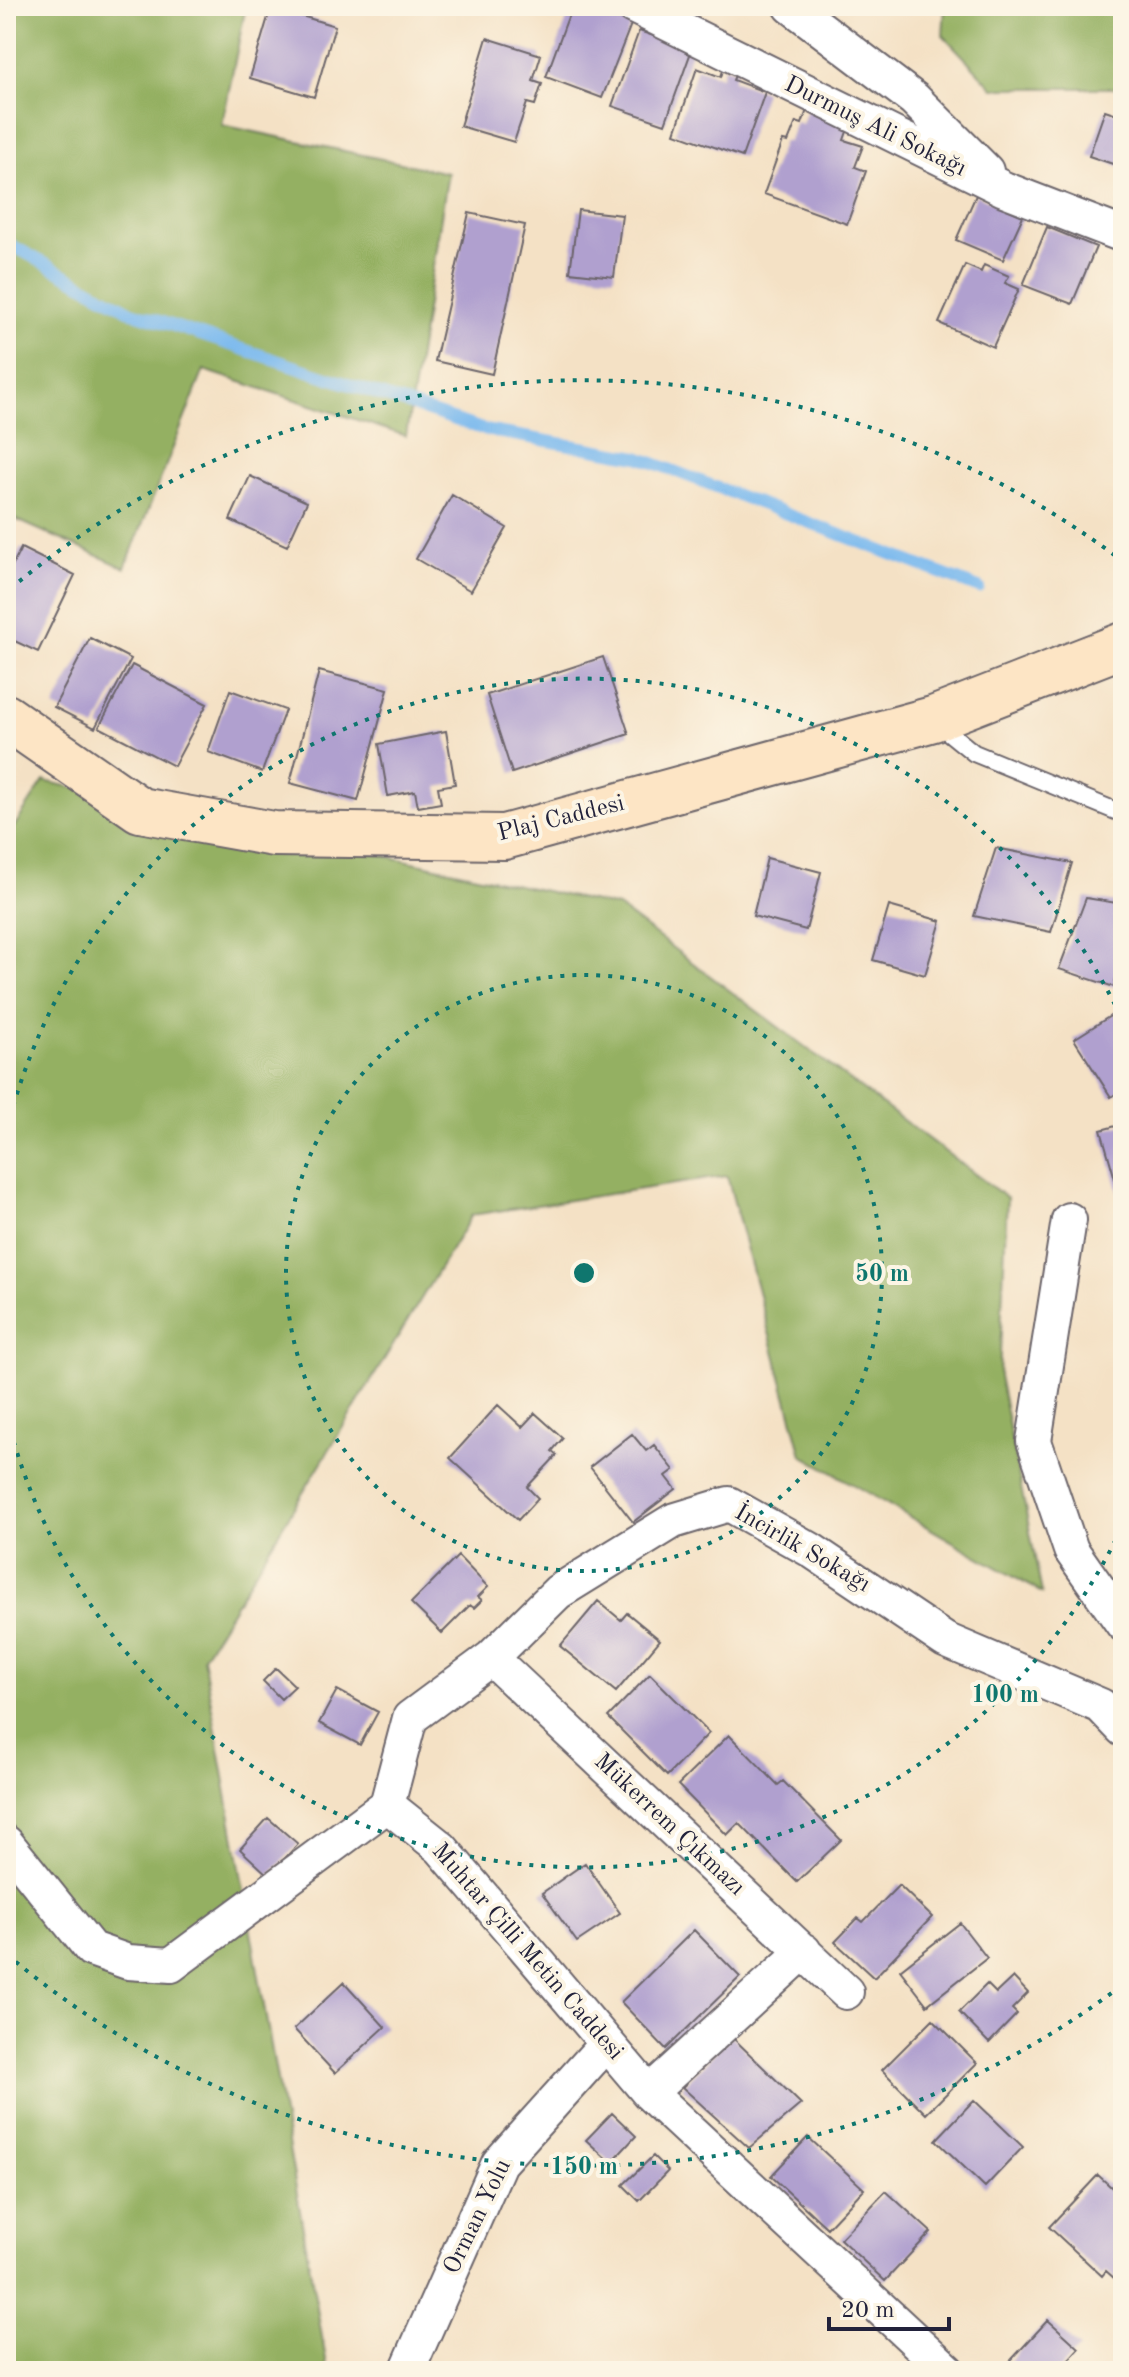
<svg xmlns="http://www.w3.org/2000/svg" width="1129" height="2377" font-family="'Old Standard TT',serif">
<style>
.forest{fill:#94b062;stroke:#5b694e;stroke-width:2}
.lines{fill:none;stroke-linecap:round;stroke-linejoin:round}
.stream{stroke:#7ab9ee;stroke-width:12}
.building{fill:#b0a0cf}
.lane-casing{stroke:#6c656b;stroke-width:20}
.street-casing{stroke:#6c656b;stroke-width:38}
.secondary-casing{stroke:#6c656b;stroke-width:48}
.lane{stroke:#fff;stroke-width:16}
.street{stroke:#fff;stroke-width:34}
.secondary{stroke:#fde5c5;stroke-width:44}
.ring{fill:none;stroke:#0f766e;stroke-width:4;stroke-dasharray:4 8}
.labels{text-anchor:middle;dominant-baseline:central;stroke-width:8;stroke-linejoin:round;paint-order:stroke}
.street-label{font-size:24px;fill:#22223b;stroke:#fcf5e5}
.centre{fill:#0f766e;stroke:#fcf5e5;stroke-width:4}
.ring-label{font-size:24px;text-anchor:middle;font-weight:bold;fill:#0f766e;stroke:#fcf5e5;stroke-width:8;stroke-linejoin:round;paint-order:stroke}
</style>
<rect width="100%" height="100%" fill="#fcf5e5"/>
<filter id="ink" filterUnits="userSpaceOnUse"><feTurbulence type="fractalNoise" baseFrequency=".0125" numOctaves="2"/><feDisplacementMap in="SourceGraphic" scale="16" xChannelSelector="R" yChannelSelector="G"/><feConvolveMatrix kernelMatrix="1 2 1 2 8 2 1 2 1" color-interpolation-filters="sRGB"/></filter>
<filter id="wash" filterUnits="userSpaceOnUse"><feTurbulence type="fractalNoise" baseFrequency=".006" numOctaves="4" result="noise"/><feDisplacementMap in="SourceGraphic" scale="32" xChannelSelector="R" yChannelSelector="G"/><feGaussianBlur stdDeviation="1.8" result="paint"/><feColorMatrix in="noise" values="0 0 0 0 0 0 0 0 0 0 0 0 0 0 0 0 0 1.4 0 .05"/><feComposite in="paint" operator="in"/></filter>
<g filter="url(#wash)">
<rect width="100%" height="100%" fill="#f4e1c5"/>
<!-- forest -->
<path class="forest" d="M6 6H246L222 125 448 173 406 436 204 370 125 568 6 515Z
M945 6H1123V88H993L943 35Z
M44 781 618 907 1007 1198 999 1376 1042 1593 802 1455 727 1176 472 1215 203 1657 328 2371H6V839Z"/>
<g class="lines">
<!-- stream -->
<path class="stream" d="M6 242 132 312 485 430 638 457 979 588"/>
</g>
<g id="blocks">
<!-- building -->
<path class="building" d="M572 6H614L635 14 602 98 546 77Z
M271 7 335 26 314 97 250 78Z
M639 31 692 49 665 124 612 106Z
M487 38 541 55 533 81 542 84 535 105 527 103 514 142 460 126Z
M724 67 737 71 733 80 765 92 742 157 675 133 697 68 721 77Z
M808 107 850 123 844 140 863 146 855 167 866 171 847 224 764 194 783 141 788 142 796 122 802 124Z
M1105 110 1123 116 1122 167 1089 156Z
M976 195 1023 216 1003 260 956 240Z
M578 210 622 215 614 277 570 272Z
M469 213 525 225 492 374 435 361Z
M1047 227 1096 247 1072 304 1023 285Z
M965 265 981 272 984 265 1009 276 1005 283 1019 289 993 347 939 323Z
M250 476 307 502 287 546 230 520Z
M452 495 507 528 471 591 416 559Z
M21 548 75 575 38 652 6 637V578Z
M90 638 131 659 95 728 54 707Z
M603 657 629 734 512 773 487 695Z
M132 665 207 704 174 766 99 727Z
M319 671 388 689 358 801 290 783Z
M230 690 285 710 262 772 208 752Z
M1119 692H1123V739H1120Z
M446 731 455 784 438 787 441 803 418 807 415 791 388 796 379 744Z
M996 848 1072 863 1051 932 974 916Z
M767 858 821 872 806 930 753 916Z
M1086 898 1123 904V970L1118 969 1114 987 1059 969Z
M889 906 941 921 925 975 873 960Z
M1123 1008V1089L1111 1097 1074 1039Z
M1123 1124V1191L1119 1193 1101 1130Z
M498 1405 522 1427 535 1413 563 1438 552 1451 557 1455 527 1487 538 1498 518 1520 450 1458Z
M632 1434 646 1451 654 1445 674 1470 666 1476 676 1489 633 1522 590 1467Z
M458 1556 488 1587 478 1597 482 1600 474 1608 470 1605 442 1633 411 1603Z
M598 1601 621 1620 627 1613 660 1640 616 1692 560 1646Z
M276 1668 295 1686 281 1699 263 1681Z
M650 1674 709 1733 667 1776 608 1717Z
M337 1690 378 1712 360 1745 319 1723Z
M729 1735 778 1785 783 1781 841 1840 797 1882 739 1823 727 1835 678 1785Z
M268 1818 298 1844 269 1876 240 1849Z
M585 1863 620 1913 577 1942 542 1893Z
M899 1885 932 1917 874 1978 835 1942 858 1918 863 1922Z
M960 1923 987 1958 927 2005 900 1970Z
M694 1930 740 1977 666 2049 621 2002Z
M1013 1977 1028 1993 1012 2009 1017 2014 989 2043 959 2012 987 1984 996 1993Z
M344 1982 385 2027 335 2073 294 2029Z
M933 2019 977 2063 926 2114 882 2070Z
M731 2036 801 2104 749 2148 682 2087Z
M974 2100 1023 2147 985 2187 936 2140Z
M612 2113 636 2136 611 2163 586 2140Z
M808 2137 864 2189 827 2228 771 2176Z
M653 2156 668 2171 639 2201 623 2185Z
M1098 2175 1123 2198V2286L1106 2271 1102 2276 1049 2227Z
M886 2191 931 2232 885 2281 840 2239Z
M1048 2320 1079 2348 1058 2371H1001Z"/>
</g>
</g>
<g filter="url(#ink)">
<use href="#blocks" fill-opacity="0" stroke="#6c656b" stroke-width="2"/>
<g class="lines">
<!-- lane casing -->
<g class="lane-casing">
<path id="lane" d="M937 723 974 753 1123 814"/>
</g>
<!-- street casing -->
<g class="street-casing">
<path id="street" d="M633 6 1004 189 1123 235
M791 6 914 99 986 171
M1069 1220 1034 1441 1071 1550 1123 1624
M491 1658 846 1992
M387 1805 410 1718 491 1658 558 1592 673 1521 729 1504 811 1550 945 1640 1101 1706 1123 1729
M387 1805 441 1848 649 2093 948 2371
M6 1843 91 1949 128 1962 171 1965 387 1805
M649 2093 804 1951
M407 2371 499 2163 606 2044"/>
</g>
<!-- secondary casing -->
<g class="secondary-casing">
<path id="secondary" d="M6 717 140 810 274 834 504 837 933 719 1123 645"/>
</g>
<!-- lane -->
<use href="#lane" class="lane"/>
<!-- street -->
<use href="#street" class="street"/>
<!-- secondary -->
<use href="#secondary" class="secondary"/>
</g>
</g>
<!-- distance rings -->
<g class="ring">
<circle cx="584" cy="1273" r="298"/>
<path d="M1121 1529A595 595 0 0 1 7 1417M7 1129A595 595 0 0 1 1121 1017"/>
<path d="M1121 1986A893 893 0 0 1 10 1957M10 589A893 893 0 0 1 1121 560"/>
</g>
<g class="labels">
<!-- street labels -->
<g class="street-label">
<text transform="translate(875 127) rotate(26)">Durmuş Ali Sokağı</text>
<text transform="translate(561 819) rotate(-14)">Plaj Caddesi</text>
<text transform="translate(802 1549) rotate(30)">İncirlik Sokağı</text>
<text transform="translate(669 1825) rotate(43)">Mükerrem Çıkmazı</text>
<text transform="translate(527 1952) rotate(49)">Muhtar Çilli Metin Caddesi</text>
<text transform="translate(478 2217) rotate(-64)">Orman Yolu</text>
</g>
</g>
<circle cx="584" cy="1273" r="12" class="centre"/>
<g class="ring-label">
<text x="882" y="1281">50 m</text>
<text x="1005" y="1702">100 m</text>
<text x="584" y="2174">150 m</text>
</g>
<!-- margin -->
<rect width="1129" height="2377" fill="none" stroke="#fcf5e5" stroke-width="32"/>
<!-- scale -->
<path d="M829 2317v12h120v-12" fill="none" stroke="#22223b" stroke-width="4"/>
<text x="841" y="2317" font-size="24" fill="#22223b" stroke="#fcf5e5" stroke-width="6" paint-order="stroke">20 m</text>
</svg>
